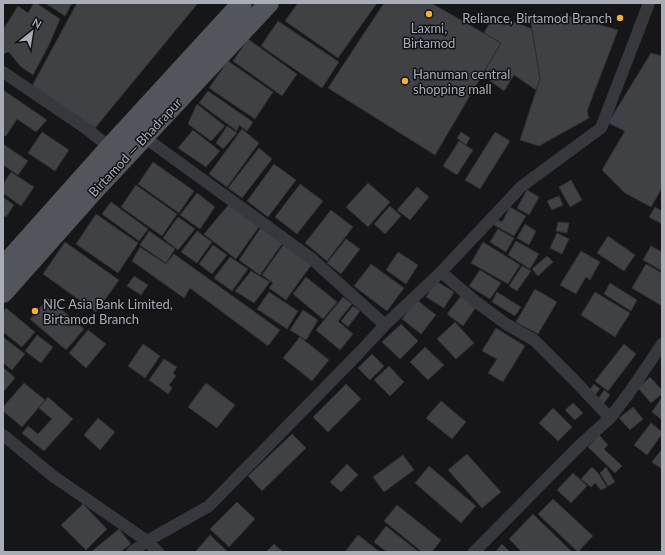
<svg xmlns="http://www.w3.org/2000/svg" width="665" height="555" font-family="Lato,sans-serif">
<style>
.building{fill:#404145;stroke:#303034}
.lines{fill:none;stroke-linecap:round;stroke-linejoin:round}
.street{stroke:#37383d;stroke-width:12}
.primary{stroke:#53555c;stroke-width:20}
.poi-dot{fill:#f2b134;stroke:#111113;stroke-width:1.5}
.labels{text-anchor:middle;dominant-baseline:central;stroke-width:3;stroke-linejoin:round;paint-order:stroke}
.poi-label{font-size:13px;fill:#a8adb8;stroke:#111113;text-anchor:start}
.street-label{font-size:13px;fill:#a8adb8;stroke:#111113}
</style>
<rect width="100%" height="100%" fill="#161618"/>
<!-- building -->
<path class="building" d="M34 3H36L60 19 49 45 33 75 20 66 9 52 3 54V30L18 6 28 13Z
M45 3H72L65 16Z
M77 3H198L95 128 32 86Z
M298 3H377L338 58 285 21Z
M384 3H431L501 43 435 155 328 88Z
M565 15 618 30 587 111 589 118 539 146 520 140 540 79 530 18Z
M492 19 504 25 515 22 532 29 540 79 536 90 514 75 504 91 482 75 501 43 484 33Z
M278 21 339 62 322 88 261 46Z
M248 39 297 74 282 96 233 61Z
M651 53 662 56V188L651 207 625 193 602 170 625 131 608 123Z
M228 61 273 92 255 119 209 88Z
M3 90 47 120 36 132 17 119 6 136 3 135Z
M208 91 253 122 247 131 239 125 237 131 199 103Z
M197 104 225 126 211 141 188 124Z
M227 126 237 133 223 149 216 143Z
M242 129 259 143 227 187 209 174Z
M193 130 220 151 206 167 178 148Z
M42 132 69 150 55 171 28 153Z
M461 132 470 138 466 145 457 138Z
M495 132 510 141 480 189 465 180Z
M459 141 473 150 457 175 443 166Z
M3 144 28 161 18 175 3 165Z
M259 148 272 159 242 198 228 188Z
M153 162 194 191 179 213 138 184Z
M274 164 296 180 268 217 247 201Z
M11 172 34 187 21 206 3 193V184Z
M571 180 582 200 570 207 559 187Z
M368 183 390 202 368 227 346 207Z
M300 184 323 201 297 234 275 217Z
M136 185 177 214 162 236 121 207Z
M417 187 429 197 410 220 397 210Z
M527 190 539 197 529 215 517 208Z
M197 193 215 207 200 229 180 215Z
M559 196 563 205 552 210 547 201Z
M3 197 14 205 6 217 3 215Z
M111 202 148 229 139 241 102 214Z
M230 203 261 224 236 259 204 234Z
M390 206 401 216 385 234 374 224Z
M510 207 526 216 514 236 494 225 497 220 502 222Z
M655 207 662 211V224L649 217Z
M331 210 353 227 327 261 305 243Z
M96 214 138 243 118 273 76 244Z
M178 217 195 229 178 250 163 238Z
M558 222 569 223 567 233 556 231Z
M525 224 536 231 529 245 517 238Z
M262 226 284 241 260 275 239 260Z
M498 229 514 238 506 252 490 242Z
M149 231 175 249 166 263 140 245Z
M197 231 212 242 197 263 181 252Z
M557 233 569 239 562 254 550 248Z
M608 236 635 255 624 271 597 253Z
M346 239 360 249 341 274 327 263Z
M516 241 539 254 530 269 508 255Z
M65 242 119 280 96 312 43 274Z
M483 242 520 265 508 284 471 263Z
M284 244 312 264 286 300 269 288 273 283 262 275Z
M213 245 227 255 212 274 199 264Z
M651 246 662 252V271L643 260Z
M140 247 166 264 174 254 280 330 268 346 190 288 184 298 132 261Z
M581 251 600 262 590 280 586 277 576 294 560 285Z
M398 252 418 265 406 284 386 270Z
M547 256 553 262 538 276 532 269Z
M230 257 248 269 232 291 214 278Z
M371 264 404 288 387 311 354 286Z
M646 264 662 273V306L632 288Z
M522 266 531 271 517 291 509 286Z
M480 270 501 283 490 299 469 286Z
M251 271 270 282 254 303 235 291Z
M134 276 148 285 141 295 127 286Z
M306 277 337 302 323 319 293 294Z
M436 281 454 292 444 308 426 297Z
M610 283 637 300 631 311 604 294Z
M535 289 557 302 538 334 516 322Z
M269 292 298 311 287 329 257 309Z
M497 292 521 307 515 316 492 302Z
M595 292 630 313 615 337 581 315Z
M461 296 476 307 463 326 447 314Z
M343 297 352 304 338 321 353 334 340 350 316 330Z
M48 298 84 329 66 350 30 319Z
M417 300 436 315 421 334 402 319Z
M353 306 360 311 348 327 341 321Z
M6 308 35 332 22 347 3 332V312Z
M303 310 318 320 306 340 290 330Z
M455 322 474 343 456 359 437 339Z
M401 324 418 341 400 359 382 342Z
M496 328 525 346 503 382 488 373 497 359 482 351Z
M88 330 106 344 86 368 69 353Z
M37 335 53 347 41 363 25 351Z
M3 337 25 354 12 370 3 363Z
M300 337 329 360 312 381 283 358Z
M143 344 160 356 145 378 128 366Z
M624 344 636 354 608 391 595 381Z
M425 347 444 365 428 380 410 362Z
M372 354 384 366 370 380 358 368Z
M164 359 177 367 173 373 176 376 169 385 172 388 168 394 149 380Z
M389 366 404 382 390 396 374 380Z
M3 367 15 378 3 392Z
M650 377 662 390V394L651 403 638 388Z
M24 383 45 400 22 427 3 411V407Z
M206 383 235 405 217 428 188 407Z
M346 384 361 399 328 432 313 417Z
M594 384 600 389 594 396 588 392Z
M604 390 610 395 604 403 598 399Z
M48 397 73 419 44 451 22 433 28 426 38 434 52 419 39 408Z
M662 397V420L652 412Z
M441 401 466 422 452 439 426 418Z
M573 403 583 413 575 420 565 410Z
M633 407 643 419 630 430 619 418Z
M553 408 572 427 558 441 539 423Z
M98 418 115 432 100 450 84 435Z
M651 423 662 432V434L647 455 634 445Z
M292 434 306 448 262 491 248 476Z
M599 435 608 445 604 449 622 466 615 473 588 447Z
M662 449V469L652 462Z
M467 454 501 492 482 508 448 470Z
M403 455 414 470 384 492 373 477Z
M347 464 358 475 341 492 330 482Z
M429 466 476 506 461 523 415 483Z
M592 467 598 473 607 487 601 490 595 483 591 487 581 479Z
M606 467 615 482 608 486 600 473Z
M573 473 587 486 571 503 557 490Z
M553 499 593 536 578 552 538 514Z
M237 502 255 519 229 547 210 529Z
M83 504 107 529 86 550 61 525Z
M397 505 441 540 432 552H422L384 521Z
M533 514 572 552H522L509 539Z
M386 526 419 552H387L374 542Z
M119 529 131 544 120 552H91Z
M210 535 228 552H195Z
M358 535 380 552H345Z
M274 544 283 552H266Z
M502 544 510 552H495Z"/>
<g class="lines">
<!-- street -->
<path class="street" d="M3 72 84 127 115 151
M144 137 311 258 385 325
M441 272 475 301 506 324 534 340 576 382 610 418
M3 435 53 476 147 541 158 552
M132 552 147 541 209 506 358 354 385 325 441 272 522 186 601 128 649 3
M474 552 579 446 610 418 629 393 662 344"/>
<!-- primary -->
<path class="primary" d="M3 267 110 147 242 3
M3 293 90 195 269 3"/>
</g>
<!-- markers -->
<g class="poi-dot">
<circle cx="429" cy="14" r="4"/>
<circle cx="620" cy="18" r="4"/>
<circle cx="405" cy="81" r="4"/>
<circle cx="35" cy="311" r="4"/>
</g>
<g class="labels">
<!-- poi labels -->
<g class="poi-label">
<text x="612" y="18" text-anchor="end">Reliance, Birtamod Branch</text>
<text x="429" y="28" text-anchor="middle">Laxmi,<tspan x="429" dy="15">Birtamod</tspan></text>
<text x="413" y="74">Hanuman central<tspan x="413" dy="15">shopping mall</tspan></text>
<text x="43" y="304">NIC Asia Bank Limited,<tspan x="43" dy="15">Birtamod Branch</tspan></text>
</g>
<!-- street labels -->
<g class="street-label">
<text transform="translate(135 147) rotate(-47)">Birtamod — Bhadrapur</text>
</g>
</g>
<!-- border -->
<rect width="665" height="555" fill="none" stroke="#a8adb8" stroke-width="8"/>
<!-- north arrow -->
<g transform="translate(32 32) rotate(30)" stroke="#111113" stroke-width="3" paint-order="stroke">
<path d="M0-3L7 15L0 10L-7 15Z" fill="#a8adb8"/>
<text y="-6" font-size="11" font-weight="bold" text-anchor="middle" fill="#a8adb8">N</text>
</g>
</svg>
